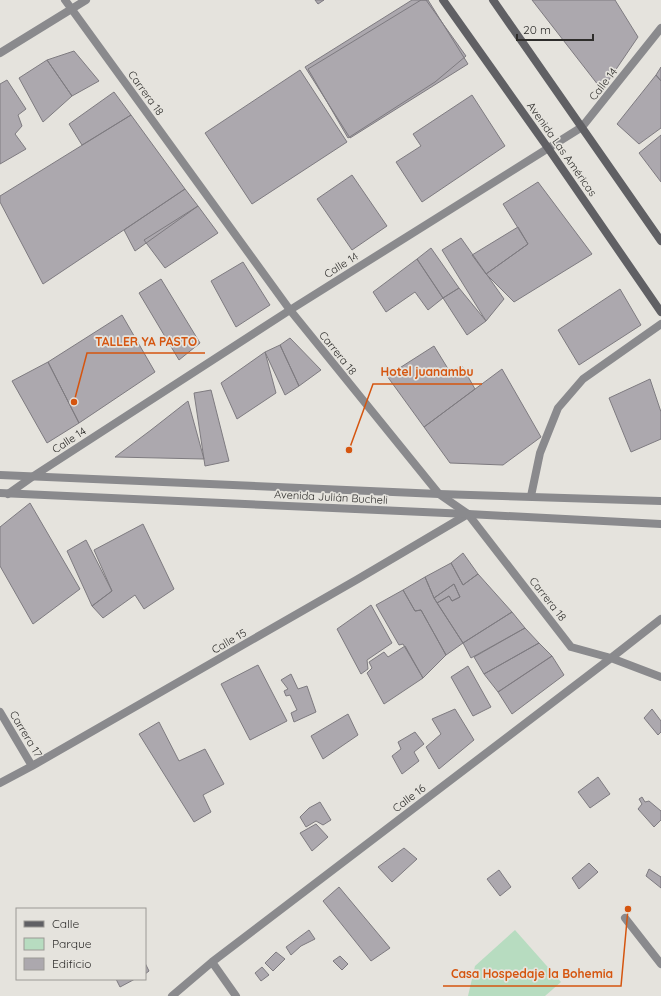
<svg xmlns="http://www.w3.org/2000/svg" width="661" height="996" font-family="Quicksand,sans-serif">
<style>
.green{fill:#b7dcc0}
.building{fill:#aca8ae;stroke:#7e7b80}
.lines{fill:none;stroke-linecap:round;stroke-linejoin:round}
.service{stroke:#8a8a8d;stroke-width:8}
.pedestrian{stroke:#8a8a8d;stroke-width:8}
.minor{stroke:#8a8a8d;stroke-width:8}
.tertiary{stroke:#8a8a8d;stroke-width:8}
.secondary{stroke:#606064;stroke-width:8}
.labels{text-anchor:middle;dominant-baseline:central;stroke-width:3.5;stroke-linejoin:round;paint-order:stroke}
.street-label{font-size:11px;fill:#2e2d2b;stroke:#e5e3dd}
.leader{fill:none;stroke:#d5550f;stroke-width:1.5}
.callout-dot{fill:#d5550f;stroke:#e5e3dd;stroke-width:1.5}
.callout-label{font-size:12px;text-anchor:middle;font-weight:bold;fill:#d5550f;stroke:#e5e3dd;stroke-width:3.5;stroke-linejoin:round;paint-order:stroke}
</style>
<rect width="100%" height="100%" fill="#e5e3dd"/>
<!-- green -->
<path class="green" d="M515 930 561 982 545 996H468L475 966Z"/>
<!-- building -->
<path class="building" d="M315 0H324L318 4Z
M412 0H428L468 64 350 138 305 67Z
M421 0H426L466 56 435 82 348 138 308 69Z
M532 0H615L638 37 602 90Z
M74 51 99 81 72 96 47 60Z
M47 60 72 96 43 122 19 78Z
M661 67V81L656 75Z
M300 70 347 142 252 204 205 133Z
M656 75 661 81V128L639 144 617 124Z
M7 80 26 109 18 115 22 126 15 134 26 149 0 164V84Z
M114 92 131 115 82 145 69 124Z
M472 95 505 146 422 202 396 162 421 146 413 134Z
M131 115 185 189 43 284 0 202V196Z
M661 135V182L639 153Z
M352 175 387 226 352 250 317 199Z
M538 182 592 254 514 302 486 274 528 244 503 204Z
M185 189 198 206 135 251 124 230Z
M198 206 218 233 165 268 144 240Z
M518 227 528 244 486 274 472 255Z
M461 238 504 299 486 321 442 250Z
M431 248 459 288 443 298 417 259Z
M417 259 443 298 428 310 415 292 386 312 373 292Z
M243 262 270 305 236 327 211 281Z
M161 279 200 343 179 360 139 293Z
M459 288 486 321 467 335 443 298Z
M620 289 641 325 579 365 558 330Z
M122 315 155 372 79 423 48 362Z
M290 338 321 370 299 386 280 345Z
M280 345 299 386 285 395 265 352Z
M434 346 450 372 462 366 475 389 424 427 387 376Z
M265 352 276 393 237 419 221 383Z
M48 362 79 423 47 443 12 381Z
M502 369 541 437 503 465 450 463 424 427Z
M650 379 661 412V439L631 452 609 398Z
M211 390 229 461 205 466 194 393Z
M188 401 204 459 115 457 151 430Z
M30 503 80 589 33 624 0 566V527Z
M143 524 174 589 144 609 135 595 103 618 92 606 112 591 94 550Z
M86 540 112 591 92 606 67 551Z
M463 553 478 574 463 585 451 563Z
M451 563 463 585 478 574 512 612 463 643 437 603 449 596 452 601 460 597 454 584 434 598 425 577Z
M425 577 434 598 463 643 446 655 421 610 415 611 403 590Z
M454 584 460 597 452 601 449 596 437 603 434 598Z
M403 590 415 611 421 610 446 655 423 678 403 644 399 645 376 605Z
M371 605 392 643 367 660 368 669 361 674 337 629Z
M512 612 525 628 471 658 463 643Z
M525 628 539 643 484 674 474 657Z
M539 643 552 656 498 692 484 674Z
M405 646 423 678 384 704 367 673 372 668 369 662 384 652 388 657Z
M552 656 564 675 512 714 498 692Z
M258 665 287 721 250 740 221 684Z
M468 666 491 707 473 716 451 677Z
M291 674 298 689 307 686 316 712 294 722 291 713 297 710 290 695 286 696 284 691 288 689 281 680Z
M455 709 474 740 439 769 426 747 441 734 432 719Z
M652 709 661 721V732L658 735 644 718Z
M348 714 358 735 323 759 311 736Z
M159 722 179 761 205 749 224 784 203 795 211 812 194 822 139 734Z
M415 732 424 744 414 752 419 761 402 774 392 756 401 749 398 742Z
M598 777 610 794 590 808 578 792Z
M642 797 645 802 649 801 661 811V820L654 827 638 809 642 804 639 799Z
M320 802 331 820 323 825 316 821 306 827 300 817 309 808Z
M316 824 328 837 312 851 300 833Z
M404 848 417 859 392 882 378 867Z
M589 863 598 872 579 889 572 878Z
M649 869 661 877V888L646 876Z
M499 870 511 887 500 896 487 879Z
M339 887 390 948 371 961 323 901Z
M309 930 315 939 301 946 291 955 286 947Z
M276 952 285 959 273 971 265 963Z
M340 956 348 964 342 970 333 961Z
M145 963 149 971 145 974Z
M262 967 269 975 261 981 255 973Z
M116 979H135L120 987Z"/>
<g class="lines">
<!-- service -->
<path class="service" d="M531 496 540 453 558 408 583 379 661 324"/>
<!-- pedestrian -->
<path class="pedestrian" d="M468 514 571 647 611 658 661 619"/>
<!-- minor -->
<path class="minor" d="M0 53 86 0
M8 494 32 477 290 310 582 127 661 28
M0 712 32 766
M0 783 32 766 358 579 468 514 439 494 290 310 65 0
M625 918 661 964
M212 962 236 996
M172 996 212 962 611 658 661 677"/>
<!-- tertiary -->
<path class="tertiary" d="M0 475 439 494 661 501
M0 493 468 514 661 524"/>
<!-- secondary -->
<path class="secondary" d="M443 0 548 148 661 312
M493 0 661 241"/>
</g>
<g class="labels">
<!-- street labels -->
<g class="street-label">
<text transform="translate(603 84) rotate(-52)">Calle 14</text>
<text transform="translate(146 93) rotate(54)">Carrera 18</text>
<text transform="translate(562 149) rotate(55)">Avenida Las Américas</text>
<text transform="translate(341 265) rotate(-32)">Calle 14</text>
<text transform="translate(338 353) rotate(51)">Carrera 18</text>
<text transform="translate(69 440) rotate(-33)">Calle 14</text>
<text transform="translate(331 497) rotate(3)">Avenida Julián Bucheli</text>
<text transform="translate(548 599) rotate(52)">Carrera 18</text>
<text transform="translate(229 641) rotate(-30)">Calle 15</text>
<text transform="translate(26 734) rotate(59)">Carrera 17</text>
<text transform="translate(409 798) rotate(-37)">Calle 16</text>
</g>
</g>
<!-- callouts -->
<path class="leader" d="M74 402L87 353H205M349 450L373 384H482M628 909L621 986H443"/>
<g class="callout-dot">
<circle cx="74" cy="402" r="4"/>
<circle cx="349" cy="450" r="4"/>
<circle cx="628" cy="909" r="4"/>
</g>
<g class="callout-label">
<text x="146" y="346">TALLER YA PASTO</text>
<text x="427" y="376">Hotel juanambu</text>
<text x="532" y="978">Casa Hospedaje la Bohemia</text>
</g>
<!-- legend -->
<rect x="16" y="908" width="130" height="72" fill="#e5e3dd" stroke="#9c9a96"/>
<rect x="24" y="921" width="20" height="6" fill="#606064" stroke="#9c9a96"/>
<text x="52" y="928" font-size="12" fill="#2e2d2b">Calle</text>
<rect x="24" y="938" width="20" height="12" fill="#b7dcc0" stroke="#9c9a96"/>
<text x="52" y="948" font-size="12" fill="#2e2d2b">Parque</text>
<rect x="24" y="958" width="20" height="12" fill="#aca8ae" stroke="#9c9a96"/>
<text x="52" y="968" font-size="12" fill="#2e2d2b">Edificio</text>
<!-- scale -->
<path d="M517 34v6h76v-6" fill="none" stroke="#2e2d2b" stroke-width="2"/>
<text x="523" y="34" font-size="12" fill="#2e2d2b" stroke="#e5e3dd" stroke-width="3" paint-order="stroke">20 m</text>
</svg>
